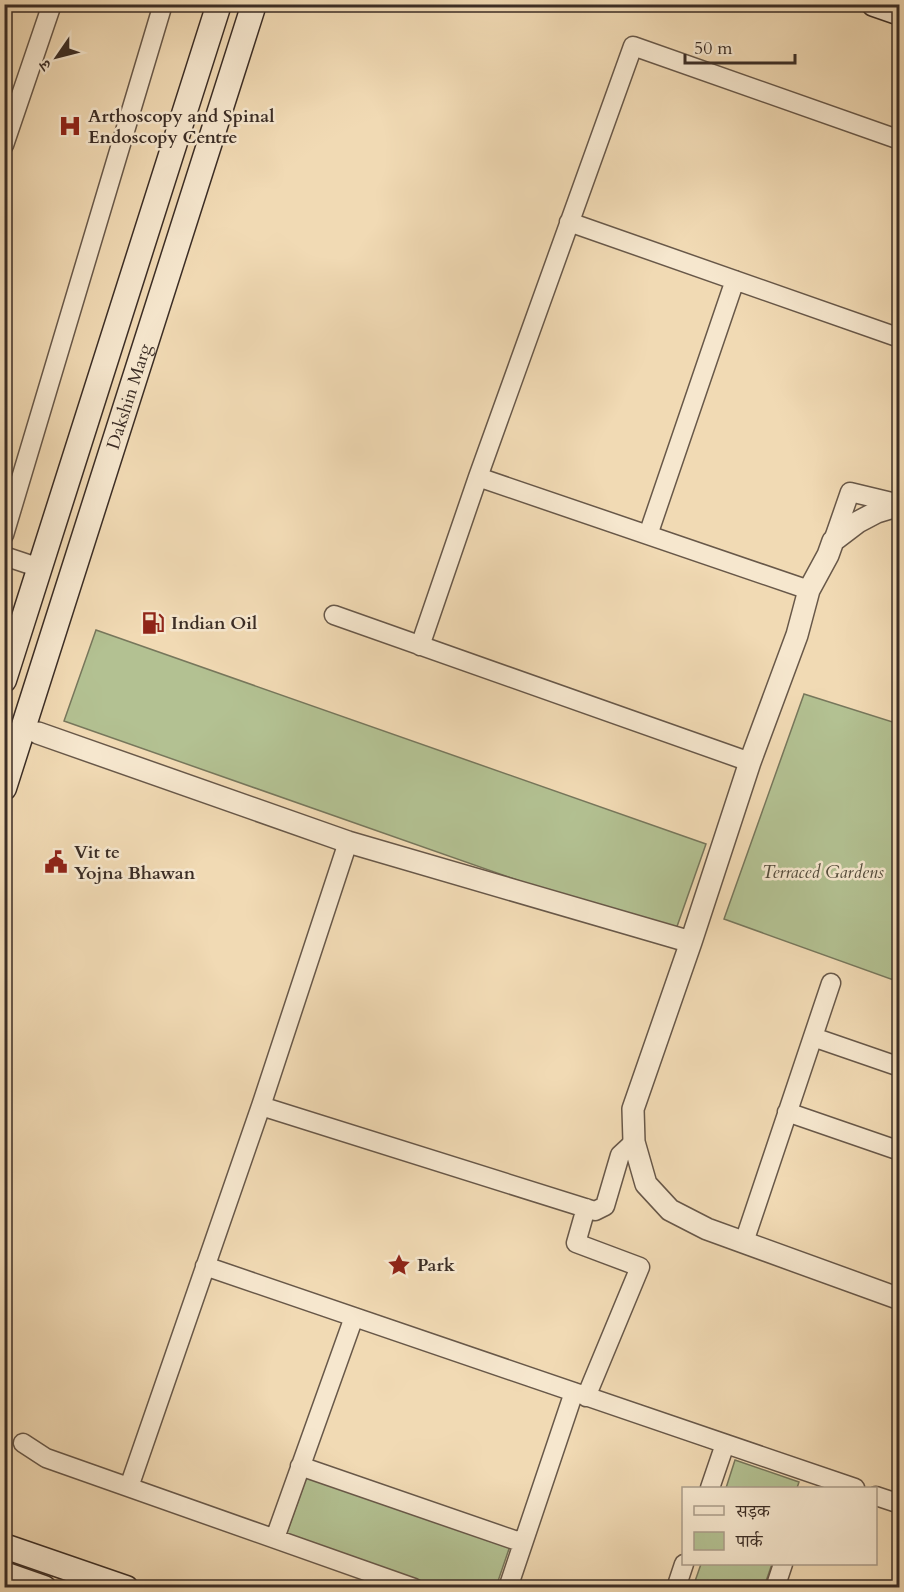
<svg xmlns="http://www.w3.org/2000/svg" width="904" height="1592" font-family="Cardo,'Noto Serif Devanagari',serif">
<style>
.green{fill:#b3c192;stroke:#77775c;stroke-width:1.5}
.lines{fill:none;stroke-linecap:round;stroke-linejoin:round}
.minor-casing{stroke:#685849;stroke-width:21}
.tertiary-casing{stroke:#685849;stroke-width:24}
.secondary-casing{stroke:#3b2d25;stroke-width:27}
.minor{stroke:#f6e7ce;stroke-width:18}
.tertiary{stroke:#f6e7ce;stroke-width:21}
.secondary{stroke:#f6e7ce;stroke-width:24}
.labels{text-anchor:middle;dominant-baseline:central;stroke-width:5;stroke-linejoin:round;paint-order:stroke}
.poi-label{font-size:18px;font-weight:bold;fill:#3b2d25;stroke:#f6e7ce;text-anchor:start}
.street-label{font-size:18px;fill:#3b2d25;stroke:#f6e7ce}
.park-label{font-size:18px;font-style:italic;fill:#534b3b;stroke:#f6e7ce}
</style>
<rect width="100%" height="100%" fill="#f1dab4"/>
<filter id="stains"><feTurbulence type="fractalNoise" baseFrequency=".00333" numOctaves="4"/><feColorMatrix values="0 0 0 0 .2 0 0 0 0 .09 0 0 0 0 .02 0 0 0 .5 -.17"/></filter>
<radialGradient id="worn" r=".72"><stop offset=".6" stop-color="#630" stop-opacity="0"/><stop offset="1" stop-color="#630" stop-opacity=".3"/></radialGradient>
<!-- green -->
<path class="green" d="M96 630 706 844 674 935 64 721Z
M804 694 899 724V982L724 919Z
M735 1460 799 1482 797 1488H726Z
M307 1476 510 1546 496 1587 437 1588 286 1535Z
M701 1564H772L764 1587H693Z"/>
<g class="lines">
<!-- minor casing -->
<g class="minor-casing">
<path id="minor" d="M4 145 52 4
M569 222 900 338
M478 477 809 590
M4 535 163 4
M648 535 735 280
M833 541 850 492 900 504
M4 556 31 565
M334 615 750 762
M420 646 478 477 633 46 900 140
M813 1037 900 1067
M261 1106 595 1211 605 1206 620 1155 634 1142
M787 1112 900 1151
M586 1208 576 1243 640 1267 586 1397
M744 1242 831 983
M205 1266 855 1488
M23 1443 46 1458 414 1588
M300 1466 523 1543
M129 1487 261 1106 348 842
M710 1488 725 1444
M876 1496 900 1504
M275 1538 354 1317
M508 1588 574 1392
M676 1588 684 1564
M775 1588 783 1564"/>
</g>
<!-- tertiary casing -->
<g class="tertiary-casing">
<path id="tertiary" d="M900 505 877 512 858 522 833 541 828 555 809 590 797 635 750 762 691 942 633 1109 634 1142 646 1184 670 1210 707 1229 900 1299
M38 733 348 842 691 942"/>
</g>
<!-- secondary casing -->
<g class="secondary-casing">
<g id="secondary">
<path d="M874 4 900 13"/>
<path d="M4 680 219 4"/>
<path id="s1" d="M4 788 254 4"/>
<path d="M4 1546 126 1588"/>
<path d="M4 1574 44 1588"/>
</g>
</g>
<!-- minor -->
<use href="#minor" class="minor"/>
<!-- tertiary -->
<use href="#tertiary" class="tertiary"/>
<!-- secondary -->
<use href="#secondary" class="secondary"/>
</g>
<!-- icons -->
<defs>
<g id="hospital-bare" transform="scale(1.8)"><path d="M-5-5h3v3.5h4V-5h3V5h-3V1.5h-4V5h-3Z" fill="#8f2418" stroke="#f6e7ce" stroke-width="2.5" paint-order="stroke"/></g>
<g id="fuel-bare" transform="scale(1.8)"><path d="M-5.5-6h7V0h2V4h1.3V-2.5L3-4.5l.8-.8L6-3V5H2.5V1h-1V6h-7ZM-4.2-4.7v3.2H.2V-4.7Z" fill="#8f2418" stroke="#f6e7ce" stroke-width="2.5" paint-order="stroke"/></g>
<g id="civic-bare" transform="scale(1.8)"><path d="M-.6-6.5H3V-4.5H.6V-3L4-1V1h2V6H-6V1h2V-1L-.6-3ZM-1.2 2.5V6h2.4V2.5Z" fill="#8f2418" stroke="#f6e7ce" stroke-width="2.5" paint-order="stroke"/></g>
<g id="sight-bare" transform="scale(1.8)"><path d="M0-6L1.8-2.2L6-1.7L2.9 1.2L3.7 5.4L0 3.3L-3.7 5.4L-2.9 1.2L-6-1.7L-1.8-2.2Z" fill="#8f2418" stroke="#f6e7ce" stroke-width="2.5" paint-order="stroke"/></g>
</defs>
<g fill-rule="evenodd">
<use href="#hospital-bare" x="70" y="126"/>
<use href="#fuel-bare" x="153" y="623"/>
<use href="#civic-bare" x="56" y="862"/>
<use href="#sight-bare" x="399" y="1265"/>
</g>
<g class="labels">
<!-- poi labels -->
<g class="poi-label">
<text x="88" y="116">Arthoscopy and Spinal<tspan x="88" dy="21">Endoscopy Centre</tspan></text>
<text x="171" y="623">Indian Oil</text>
<text x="74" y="852">Vit te<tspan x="74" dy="21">Yojna Bhawan</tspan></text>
<text x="417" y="1265">Park</text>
</g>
<!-- street labels -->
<g class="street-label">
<text stroke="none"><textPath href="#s1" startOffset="411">Dakshin Marg</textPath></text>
</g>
<!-- park labels -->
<g class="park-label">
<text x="823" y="872">Terraced Gardens</text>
</g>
</g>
<!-- margin -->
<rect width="904" height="1592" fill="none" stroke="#f1dab4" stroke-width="24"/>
<rect x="6" y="6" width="892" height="1580" fill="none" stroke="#3b2d25" stroke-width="3"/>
<rect x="12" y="12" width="880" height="1568" fill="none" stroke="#3b2d25" stroke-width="1.5"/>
<!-- legend -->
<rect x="682" y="1487" width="195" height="78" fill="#f6e7ce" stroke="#ab9d8a" stroke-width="1.5"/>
<rect x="694" y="1506" width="30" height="9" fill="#f6e7ce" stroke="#ab9d8a" stroke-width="1.5"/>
<text x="736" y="1517" font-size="18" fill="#3b2d25">सड़क</text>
<rect x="694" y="1532" width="30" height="18" fill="#b3c192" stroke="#ab9d8a" stroke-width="1.5"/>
<text x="736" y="1547" font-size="18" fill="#3b2d25">पार्क</text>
<!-- north arrow -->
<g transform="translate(57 57) rotate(235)" stroke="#f6e7ce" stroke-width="4.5" paint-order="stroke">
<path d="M0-4.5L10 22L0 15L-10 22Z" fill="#3b2d25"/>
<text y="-9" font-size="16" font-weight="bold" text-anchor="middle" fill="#3b2d25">उ</text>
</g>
<!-- scale -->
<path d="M685 54v9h110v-9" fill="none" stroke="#3b2d25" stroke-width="3"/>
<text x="694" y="54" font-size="18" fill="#3b2d25" stroke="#f6e7ce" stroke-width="4.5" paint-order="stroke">50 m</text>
<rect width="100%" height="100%" filter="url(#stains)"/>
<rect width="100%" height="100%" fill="url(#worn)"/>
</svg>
